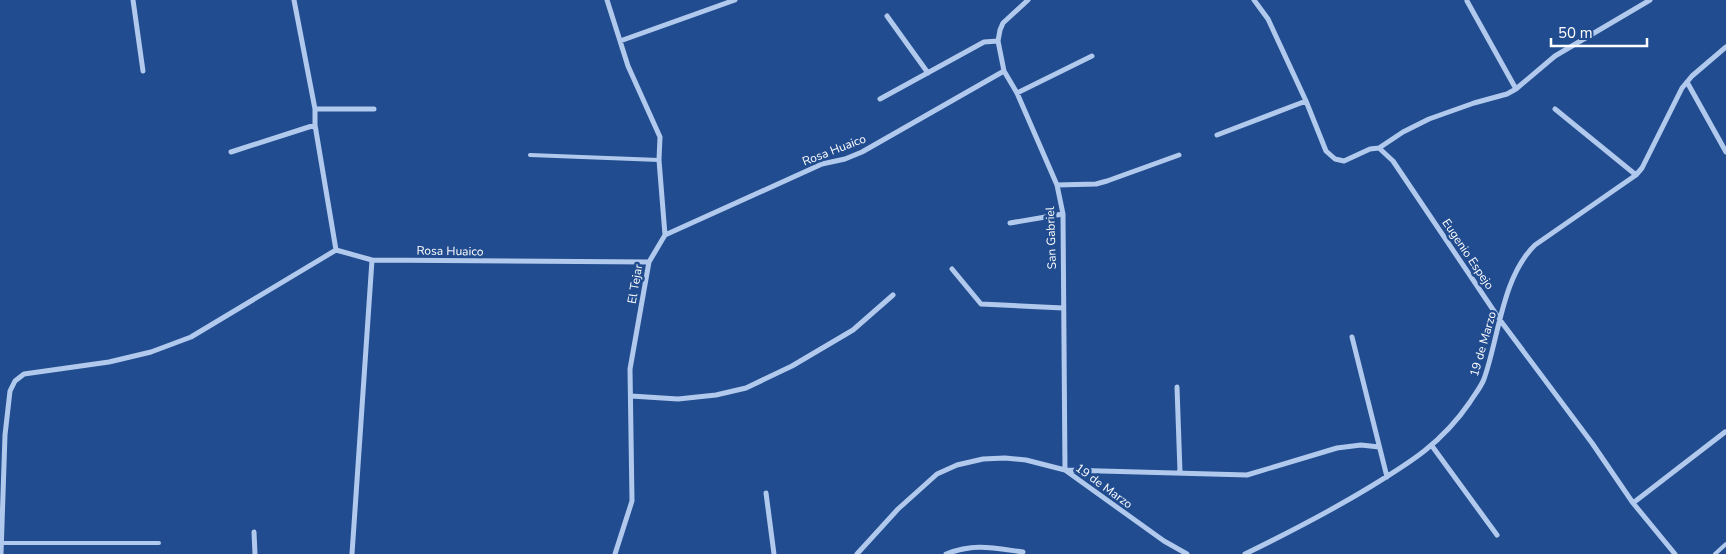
<svg xmlns="http://www.w3.org/2000/svg" width="1726" height="554" font-family="'Nunito Sans',sans-serif">
<style>
.lines{fill:none;stroke-linecap:round;stroke-linejoin:round}
.service{stroke:#b1c9ec;stroke-width:4}
.minor{stroke:#b1c9ec;stroke-width:5}
.labels{text-anchor:middle;dominant-baseline:central;stroke-width:5;stroke-linejoin:round;paint-order:stroke}
.street-label{font-size:12px;fill:#fff;stroke:#214c8f}
</style>
<rect width="100%" height="100%" fill="#214c8f"/>
<g class="lines">
<!-- service -->
<path class="service" d="M530 155 659 160
M1 543H159
M1715 554 1726 544"/>
<!-- minor -->
<path class="minor" d="M133 0 143 71
M294 0 315 109V125L336 250
M607 0 628 66 660 137 659 160 665 235 649 262 630 369 632 501 615 554
M1028 0 1003 23 1000 30 998 41 1004 71 1017 93 1057 185 1063 214 1065 470 1247 475 1337 448 1361 445 1379 447
M1254 0 1268 19 1306 101 1326 151 1335 159 1344 161 1370 149 1379 148 1393 161 1500 320 1592 443 1633 503 1675 554
M1467 1 1516 89
M887 16 928 73
M620 41 735 0
M1687 82 1726 152
M1017 93 1092 56
M880 99 984 42 998 41
M315 109H374
M1555 109 1636 175
M1217 135 1306 101
M1379 148 1403 132 1429 119 1474 103 1507 94 1516 89 1555 56 1650 0
M231 152 315 125
M1057 185 1096 184 1107 181 1179 155
M1010 223 1063 214
M665 235 822 164 845 159 862 152 1004 71
M952 269 981 304 1063 308
M1352 337 1387 477
M1177 387 1180 472
M631 396 678 399 716 395 746 388 792 366 853 330 893 295
M1432 446 1497 535
M766 493 774 554
M1633 503 1725 432
M254 532 255 554
M1 554 5 435 10 391 15 381 24 374 109 362 151 352 191 337 336 250 372 260 649 262
M352 554 372 260
M857 554 898 509 937 474 957 465 983 459 1005 458 1026 460 1065 470 1164 541 1187 554
M946 554C975 543 993 548 1023 552
M1245 554C1288 533 1329 512 1370 487 1411 462 1442 443 1470 402 1475 394 1481 387 1484 379 1499 337 1502 277 1535 245L1636 175 1642 168 1682 88 1692 76 1726 47"/>
</g>
<g class="labels">
<!-- street labels -->
<g class="street-label">
<text transform="translate(834 150) rotate(-21)">Rosa Huaico</text>
<text transform="translate(1051 238) rotate(-92)">San Gabriel</text>
<text transform="translate(450 251) rotate(1)">Rosa Huaico</text>
<text transform="translate(1468 254) rotate(56)">Eugenio Espejo</text>
<text transform="translate(635 284) rotate(-80)">El Tejar</text>
<text transform="translate(1483 344) rotate(-74)">19 de Marzo</text>
<text transform="translate(1104 486) rotate(36)">19 de Marzo</text>
</g>
</g>
<!-- scale -->
<path d="M1551 38v8h96v-8" fill="none" stroke="#ffffff" stroke-width="2.5"/>
<text x="1558" y="38" font-size="15" fill="#ffffff" stroke="#214c8f" stroke-width="4" paint-order="stroke">50 m</text>
</svg>
